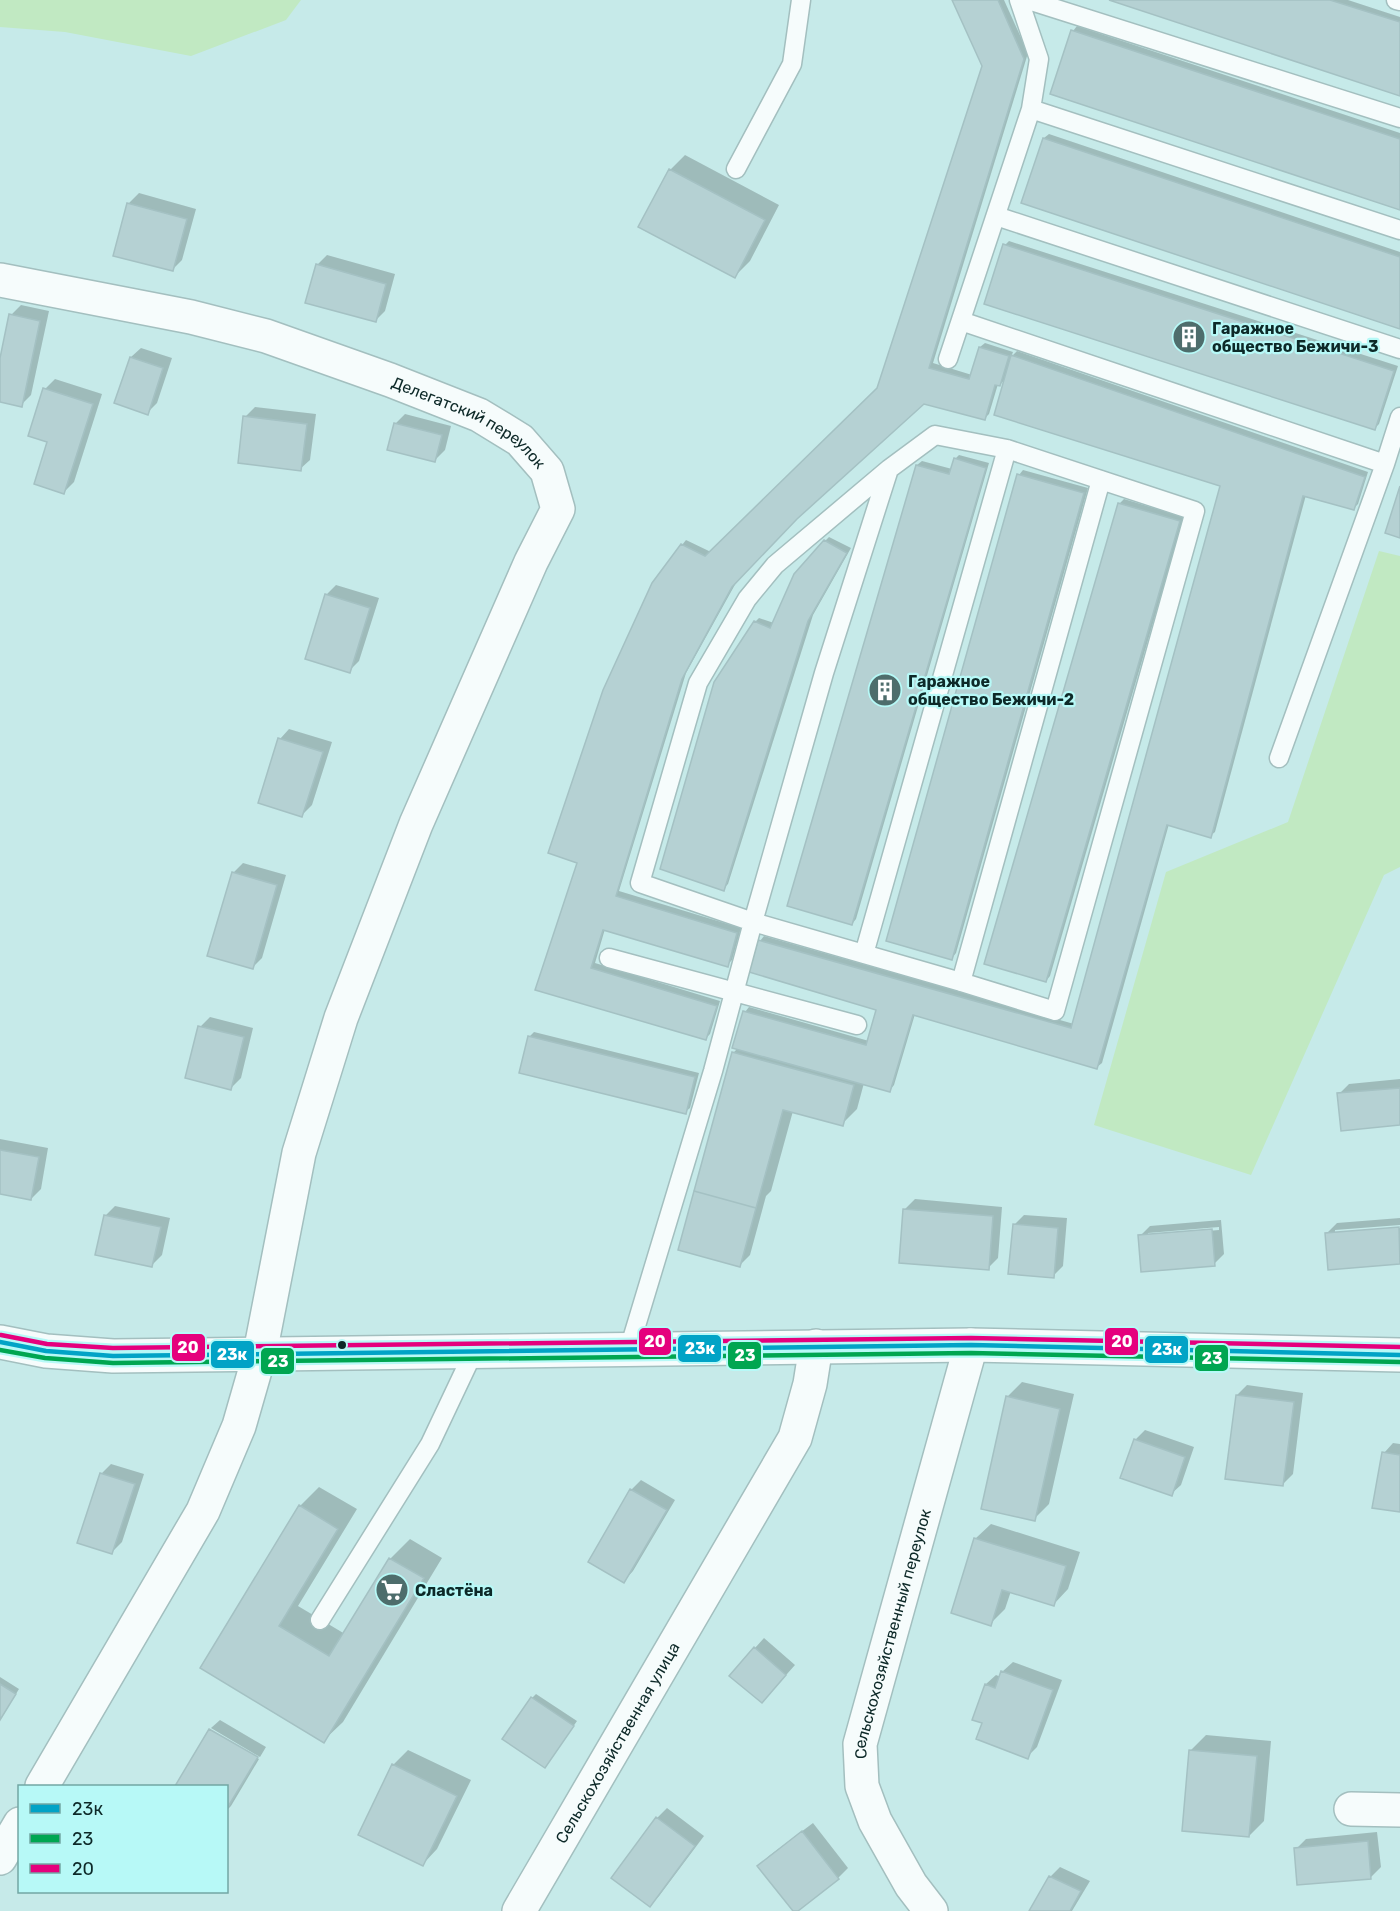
<svg xmlns="http://www.w3.org/2000/svg" width="1400" height="1911" font-family="Rubik,sans-serif">
  <style>
    .green { fill: #c1e9c2 }
    .shadow { fill: #0003; fill-rule: evenodd }
    .building { fill: #b5d1d3; stroke: #a4c1c3; stroke-width: 1.5 }
    .lines { fill: none; stroke-linecap: round; stroke-linejoin: round }
    .service-casing { stroke: #a3bfbf; stroke-width: 21 }
    .minor-casing { stroke: #a3bfbf; stroke-width: 36 }
    .tertiary-casing { stroke: #a3bfbf; stroke-width: 36 }
    .service { stroke: #f6fcfc; stroke-width: 18 }
    .minor { stroke: #f6fcfc; stroke-width: 33 }
    .tertiary { stroke: #f6fcfc; stroke-width: 33 }
    .bus-1-casing { stroke: #b7f9f7; stroke-width: 9 }
    .bus-2-casing { stroke: #b7f9f7; stroke-width: 9 }
    .bus-3-casing { stroke: #b7f9f7; stroke-width: 9 }
    .bus-1 { stroke: #01a3c6; stroke-width: 4.5 }
    .bus-2 { stroke: #00a651; stroke-width: 4.5 }
    .bus-3 { stroke: #e5007d; stroke-width: 4.5 }
    .bus-dot { fill: #0d2928; stroke: #b7f9f7; stroke-width: 2 }
    .labels { text-anchor: middle; stroke-width: 4.5; stroke-linejoin: round; paint-order: stroke }
    .poi-label { font-size: 16px; font-weight: bold; fill: #0d2928; stroke: #b7f9f7; text-anchor: start }
    .street-label { font-size: 16px; fill: #0d2928; stroke: #b7f9f7 }
    .line-badge { stroke: #b7f9f7; stroke-width: 2 }
    .badge-label { font-size: 16px; text-anchor: middle; font-weight: bold; fill: #fff }
  </style>
  <rect width="100%" height="100%" fill="#c6eae9"/>
  <!-- green -->
  <path class="green" d="M0,0H301L286,20L191,56L65,32L0,27Z
    M1379,551L1400,556V867L1384,875L1251,1175L1094,1125L1166,872L1288,822Z"/>
  <!-- shadow -->
  <path class="shadow" d="M954,0H1004L1028,53L933,363L972,375L980,347L985,343L1013,352L1011,357L1017,351L1368,472L1358,504L1354,508L1306,495L1215,832L1210,836L1169,824L1102,1063L1097,1067L915,1014L894,1085L890,1090L864,1083L857,1109L842,1124L793,1111L771,1191L766,1196L750,1255L740,1265L733,1053L738,1048L745,1012L749,1007L869,1041L877,1009L760,941L764,936L1074,1024L1221,485L1006,378L1000,385L998,384L989,414L985,418L924,402L798,517L737,581L686,673L619,891L741,928L732,960L727,965L605,929L595,963L720,1001L710,1034L705,1039L537,989L682,545L686,540L711,552L878,389L984,66Z
    M1114,0H1348L1400,17V94Z
    M1077,26L1400,133V208L1073,31Z
    M1049,134L1400,252V328L1044,138Z
    M685,155L779,205L750,261L735,276L670,170Z
    M139,193L196,209L182,260L172,270L115,255L129,203Z
    M1009,241L1398,366L1379,424L1375,428L1005,245Z
    M327,255L395,274L385,311L375,321L317,265Z
    M21,305L49,311L31,395L21,405L0,401V365L11,315Z
    M141,348L172,358L157,403L147,413L131,357Z
    M55,379L102,394L74,482L64,492L49,441L45,389Z
    M255,407L316,414L310,460L300,469L245,417Z
    M405,414L451,426L445,450L435,460L395,424Z
    M959,455L989,463L856,919L852,924L917,465L922,461L952,469L955,459Z
    M1023,470L1088,488L956,953L952,958L1019,475Z
    M1124,499L1184,517L1050,976L1046,981L1119,504Z
    M829,537L851,548L813,615L728,884L723,889L755,622L759,618L774,623L825,541Z
    M336,585L379,598L359,661L349,671L326,595Z
    M289,729L332,742L312,805L302,815L280,739Z
    M243,863L286,875L262,958L252,968L233,873Z
    M210,1017L253,1028L241,1078L231,1088L200,1027Z
    M534,1032L699,1073L690,1108L685,1112L529,1037Z
    M1400,1079V1123L1339,1094L1349,1084Z
    M0,1139L48,1148L41,1189L31,1199L0,1193Z
    M915,1199L1002,1207L998,1258L988,1268L905,1209Z
    M115,1206L170,1218L162,1255L152,1265L105,1216Z
    M1024,1215L1067,1218L1063,1266L1053,1276L1014,1225Z
    M1400,1218V1225L1335,1230V1233L1400,1228V1262L1330,1268L1327,1233L1337,1223Z
    M1221,1220L1224,1254L1214,1264L1140,1236L1150,1226ZM1219,1227V1230L1148,1236V1233Z
    M1022,1382L1074,1394L1049,1504L1034,1519L1007,1397Z
    M1247,1385L1303,1393L1293,1474L1283,1484L1237,1395Z
    M1145,1430L1194,1447L1181,1485L1171,1494L1135,1440Z
    M1393,1443L1400,1444V1511L1384,1453Z
    M111,1464L144,1474L122,1542L112,1552L101,1474Z
    M641,1480L675,1500L633,1571L624,1581L590,1562L631,1490Z
    M319,1487L357,1509L298,1606L345,1634L391,1558L410,1539L442,1558L343,1722L323,1741L202,1667L300,1506Z
    M991,1524L1080,1552L1068,1589L1054,1604L1011,1591L1005,1609L990,1624L952,1612L976,1538Z
    M764,1638L795,1665L771,1692L755,1648Z
    M1013,1662L1062,1680L1037,1747L1027,1757L984,1722L986,1684L996,1675L1001,1677L1003,1671Z
    M0,1677L19,1689L0,1720Z
    M536,1694L577,1721L545,1767L532,1698Z
    M220,1720L266,1747L260,1757L211,1728Z
    M211,1729V1731L259,1759L231,1806L226,1811V1786H176Z
    M1206,1735L1271,1741L1264,1821L1249,1836L1191,1750Z
    M408,1750L471,1780L437,1849L423,1864L393,1765Z
    M667,1808L704,1836L659,1896L650,1905L657,1818Z
    M813,1823L848,1868L838,1878L794,1911L759,1866L769,1856Z
    M1377,1832L1381,1867L1371,1877L1296,1849L1306,1839Z
    M1060,1867L1090,1881L1072,1911H1030L1050,1877Z"/>
  <!-- building -->
  <path class="building" d="M952,0H998L1024,59L929,368L969,379L979,347L1009,356L1000,386L995,385L985,420L924,404L797,519L732,587L682,679L616,896L737,933L728,967L603,930L591,968L717,1006L706,1040L535,990L577,863L548,853L603,690L652,583L681,544L705,556L877,388L982,66Z
    M1109,0H1330L1400,22V96Z
    M1071,30L1400,139V210L1050,94Z
    M1043,138L1400,257V329L1021,203Z
    M669,169L765,220L735,278L638,227Z
    M127,203L187,219L173,271L113,256Z
    M1003,244L1394,371L1375,430L984,304Z
    M316,264L386,284L376,322L305,303Z
    M9,314L40,321L22,407L0,402V358Z
    M1011,355L1365,477L1354,510L1303,496L1211,838L1167,825L1097,1069L913,1015L890,1092L732,1048L743,1011L866,1045L876,1010L749,972L758,940L1071,1028L1220,486L994,415Z
    M130,357L163,368L148,415L114,403Z
    M43,388L93,404L64,494L34,484L47,442L28,436Z
    M243,416L307,424L301,471L238,463Z
    M394,423L442,435L435,462L387,450Z
    M954,458L986,468L852,925L787,906L916,465L949,474Z
    M1017,474L1084,493L952,960L886,941Z
    M1400,486V538L1385,533Z
    M1118,503L1180,521L1046,982L984,964Z
    M824,540L847,553L808,621L724,891L660,869L714,682L754,621L770,628L794,574Z
    M325,594L370,608L350,673L305,659Z
    M278,738L323,752L302,817L258,803Z
    M232,872L277,885L253,969L207,956Z
    M198,1026L244,1037L231,1090L185,1078Z
    M528,1036L695,1077L686,1114L519,1073Z
    M732,1052L854,1085L843,1126L783,1110L756,1208L694,1191Z
    M1400,1088V1125L1341,1131L1337,1093Z
    M0,1150L39,1157L31,1200L0,1194Z
    M694,1191L756,1208L740,1267L678,1250Z
    M903,1209L993,1216L989,1270L899,1263Z
    M104,1215L161,1227L152,1267L95,1255Z
    M1013,1224L1058,1228L1054,1278L1008,1274Z
    M1399,1227L1400,1264L1328,1270L1325,1233Z
    M1212,1229L1215,1266L1141,1272L1138,1235Z
    M1236,1395L1294,1402L1283,1486L1225,1479Z
    M1006,1396L1060,1409L1035,1521L981,1509Z
    M1134,1439L1185,1457L1172,1496L1120,1478Z
    M1382,1452L1400,1455V1512L1372,1508Z
    M100,1473L135,1484L112,1554L77,1543Z
    M630,1489L667,1510L624,1583L588,1562Z
    M299,1505L338,1529L279,1626L329,1656L389,1558L424,1578L324,1743L200,1668Z
    M974,1538L1066,1566L1054,1606L1002,1590L991,1626L951,1613Z
    M754,1647L786,1675L762,1703L729,1676Z
    M1001,1671L1053,1690L1028,1759L976,1739L982,1723L972,1720L985,1684L995,1688Z
    M0,1684L16,1694L0,1720Z
    M531,1697L574,1726L545,1768L502,1739Z
    M209,1729L258,1757L226,1810V1786H175Z
    M1189,1750L1257,1756L1249,1837L1182,1831Z
    M392,1764L457,1796L423,1866L358,1835Z
    M656,1817L695,1846L650,1907L611,1878Z
    M802,1831L839,1879L798,1911H793L757,1866Z
    M1368,1841L1371,1879L1297,1885L1294,1848Z
    M1049,1876L1081,1891L1070,1911H1029Z"/>
  <g class="lines">
    <defs>
      <path id="service" d="M1028,0L1400,118
        M1396,0L1400,1
        M1031,109L1400,230
        M736,169L792,64L801,0
        M996,216L1400,349
        M961,321L1385,464
        M948,359L1031,109L1039,59L1019,0
        M1279,758L1385,464L1400,417
        M864,954L1007,449
        M609,958L857,1025
        M961,982L1101,480
        M629,1349L713,1071L753,922L824,673L889,469L935,435L1007,449L1195,511L1055,1011L961,982L753,922L640,883L698,683L747,599L775,565L889,469
        M320,1620L430,1444L474,1351"/>
      <g id="minor">
        <path id="s1" d="M0,280L191,317L266,336L390,380L479,415L520,440L547,471L558,509L531,562L416,824L341,1018L299,1153L260,1353L239,1426L203,1511L42,1786"/>
        <path d="M1351,1809L1400,1810"/>
        <path d="M0,1858L20,1824"/>
        <path id="s2" d="M519,1911L795,1438L810,1384L816,1346"/>
        <path id="s3" d="M931,1911L911,1885L875,1821L862,1786L860,1744L971,1345"/>
      </g>
      <path id="tertiary" d="M0,1342L46,1351L113,1356L971,1345L1400,1355"/>
    </defs>
    <!-- service casing -->
    <use href="#service" class="service-casing"/>
    <!-- minor casing -->
    <use href="#minor" class="minor-casing"/>
    <!-- tertiary casing -->
    <use href="#tertiary" class="tertiary-casing"/>
    <!-- service -->
    <use href="#service" class="service"/>
    <!-- minor -->
    <use href="#minor" class="minor"/>
    <!-- tertiary -->
    <use href="#tertiary" class="tertiary"/>
    <defs>
      <path id="bus-1" d="M0,1342L46,1351L113,1356L971,1345L1400,1355"/>
      <path id="bus-2" d="M0,1350L45,1358L113,1363L971,1353L1400,1362"/>
      <path id="bus-3" d="M1,1335L47,1344L113,1348L971,1338L1400,1347"/>
    </defs>
    <!-- bus-1 casing -->
    <use href="#bus-1" class="bus-1-casing"/>
    <!-- bus-2 casing -->
    <use href="#bus-2" class="bus-2-casing"/>
    <!-- bus-3 casing -->
    <use href="#bus-3" class="bus-3-casing"/>
    <!-- bus-1 -->
    <use href="#bus-1" class="bus-1"/>
    <!-- bus-2 -->
    <use href="#bus-2" class="bus-2"/>
    <!-- bus-3 -->
    <use href="#bus-3" class="bus-3"/>
  </g>
  <!-- icons -->
  <defs>
    <symbol id="building-disc" viewBox="-11 -11 22 22"><circle r="9.5" fill="#4e6d6c" stroke="#b7f9f7"/><path d="M-4-6H4V6H1V3H-1V6H-4ZM-2.5-4.3h1.7v1.8h-1.7ZM.8-4.3h1.7v1.8H.8ZM-2.5-1h1.7V.8h-1.7ZM.8-1h1.7V.8H.8Z" fill="#fff"/></symbol>
    <symbol id="supermarket-disc" viewBox="-11 -11 22 22"><circle r="9.5" fill="#4e6d6c" stroke="#b7f9f7"/><path d="M-6-5.5h2.5l.6 2H6L4.5 2H-2.5L-4.4-4H-6ZM-1.5 3.2a1.3 1.3 0 1 0 .1 0ZM3 3.2a1.3 1.3 0 1 0 .1 0Z" fill="#fff"/></symbol>
  </defs>
  <g fill-rule="evenodd">
    <use href="#building-disc" x="1170" y="318" width="38" height="38"/>
    <use href="#building-disc" x="866" y="671" width="38" height="38"/>
    <use href="#supermarket-disc" x="373" y="1571" width="38" height="38"/>
  </g>
  <!-- markers -->
  <circle class="bus-dot" cx="342" cy="1345" r="5"/>
  <g class="labels">
    <!-- poi labels -->
    <g class="poi-label">
      <text x="1212" y="334">Гаражное<tspan x="1212" dy="18">общество Бежичи-3</tspan></text>
      <text x="908" y="687">Гаражное<tspan x="908" dy="18">общество Бежичи-2</tspan></text>
      <text x="415" y="1596">Сластёна</text>
    </g>
    <!-- street labels -->
    <g class="street-label">
      <text dy="6" stroke="none"><textPath href="#s1" startOffset="494">Делегатский переулок</textPath></text>
      <text dy="6" stroke="none"><textPath href="#s3" startOffset="300">Сельскохозяйственный переулок</textPath></text>
      <text dy="6" stroke="none"><textPath href="#s2" startOffset="195">Сельскохозяйственная улица</textPath></text>
    </g>
  </g>
  <g class="line-badge">
    <rect x="1104" y="1327" width="35" height="29" rx="6" fill="#e5007d"/>
    <rect x="638" y="1327" width="34" height="29" rx="6" fill="#e5007d"/>
    <rect x="171" y="1333" width="35" height="29" rx="6" fill="#e5007d"/>
    <rect x="677" y="1334" width="45" height="29" rx="6" fill="#01a3c6"/>
    <rect x="1144" y="1335" width="45" height="29" rx="6" fill="#01a3c6"/>
    <rect x="210" y="1340" width="45" height="29" rx="6" fill="#01a3c6"/>
    <rect x="727" y="1341" width="35" height="29" rx="6" fill="#00a651"/>
    <rect x="1194" y="1344" width="35" height="28" rx="6" fill="#00a651"/>
    <rect x="260" y="1347" width="35" height="28" rx="6" fill="#00a651"/>
  </g>
  <g class="badge-label">
    <text x="1122" y="1347">20</text>
    <text x="655" y="1347">20</text>
    <text x="188" y="1353">20</text>
    <text x="700" y="1354">23к</text>
    <text x="1167" y="1355">23к</text>
    <text x="232" y="1360">23к</text>
    <text x="745" y="1361">23</text>
    <text x="1212" y="1364">23</text>
    <text x="278" y="1367">23</text>
  </g>
  <!-- legend -->
  <rect x="18" y="1785" width="210" height="108" fill="#b7f9f7" stroke="#73a6a4" stroke-width="1.5"/>
  <rect x="30" y="1804" width="30" height="9" fill="#01a3c6" stroke="#73a6a4" stroke-width="1.5"/>
  <text x="72" y="1815" font-size="18" fill="#0d2928">23к</text>
  <rect x="30" y="1834" width="30" height="9" fill="#00a651" stroke="#73a6a4" stroke-width="1.5"/>
  <text x="72" y="1845" font-size="18" fill="#0d2928">23</text>
  <rect x="30" y="1864" width="30" height="9" fill="#e5007d" stroke="#73a6a4" stroke-width="1.5"/>
  <text x="72" y="1875" font-size="18" fill="#0d2928">20</text>
</svg>
